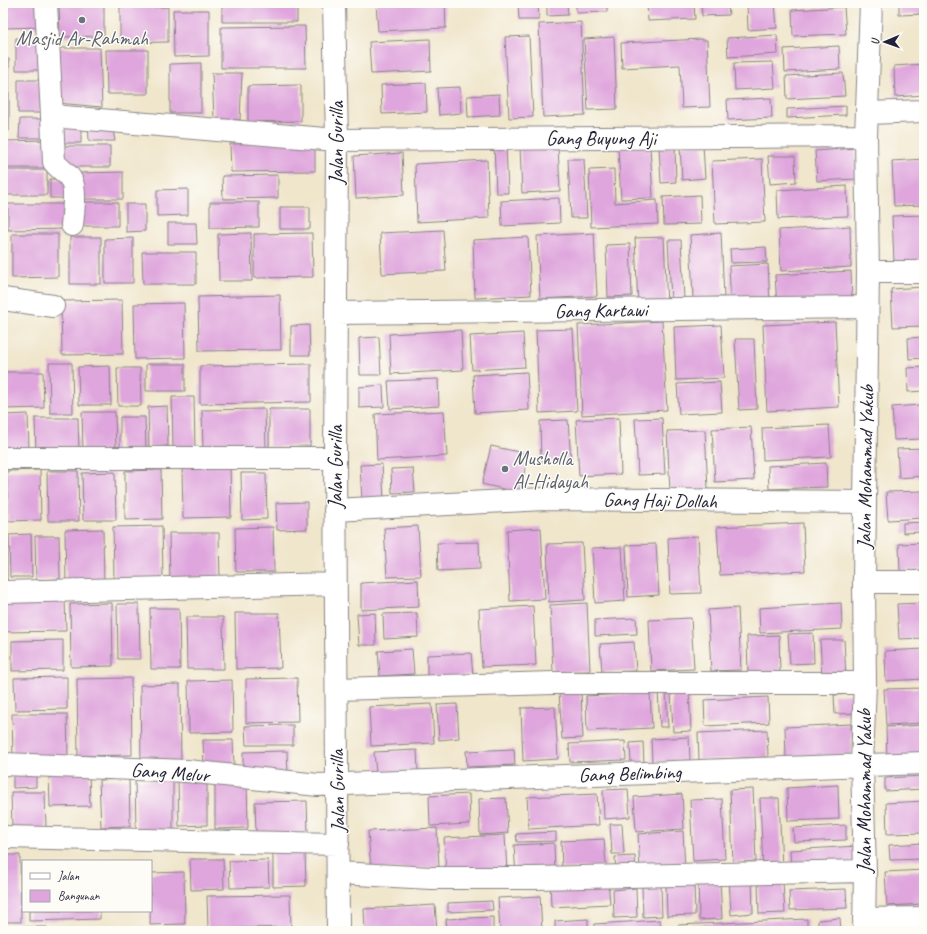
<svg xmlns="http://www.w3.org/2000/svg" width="927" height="934" font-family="Caveat,sans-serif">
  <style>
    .building { fill: #dfa6dd }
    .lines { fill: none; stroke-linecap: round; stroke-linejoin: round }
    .minor-casing { stroke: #898484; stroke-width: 24 }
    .minor { stroke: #fff; stroke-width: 22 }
    .worship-dot { fill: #6b7280; stroke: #fdfcf7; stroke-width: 1.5 }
    .labels { text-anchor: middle; stroke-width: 3; stroke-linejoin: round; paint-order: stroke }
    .worship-label { font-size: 20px; fill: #5b616d; stroke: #fdfcf7 }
    .street-label { font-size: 20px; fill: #22223b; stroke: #fdfcf7 }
  </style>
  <rect width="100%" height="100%" fill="#fdfcf7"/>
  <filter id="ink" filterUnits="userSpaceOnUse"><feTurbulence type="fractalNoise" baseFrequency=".025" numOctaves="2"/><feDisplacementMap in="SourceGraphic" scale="8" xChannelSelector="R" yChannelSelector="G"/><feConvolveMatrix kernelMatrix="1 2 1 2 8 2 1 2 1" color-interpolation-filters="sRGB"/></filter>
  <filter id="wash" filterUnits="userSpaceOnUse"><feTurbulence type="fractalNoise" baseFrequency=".012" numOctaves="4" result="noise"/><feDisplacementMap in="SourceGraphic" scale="16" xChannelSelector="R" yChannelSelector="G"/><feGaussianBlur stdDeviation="0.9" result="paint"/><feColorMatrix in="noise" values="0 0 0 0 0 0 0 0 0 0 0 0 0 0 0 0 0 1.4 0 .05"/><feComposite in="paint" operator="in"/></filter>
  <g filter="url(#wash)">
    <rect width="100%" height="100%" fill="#f0e6cc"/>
    <g id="blocks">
      <!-- building -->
      <path class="building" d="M5,3H42V27L5,28Z
        M59,3H104V36L60,37Z
        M222,3H297V22H222Z
        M376,3H445L446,28L378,31Z
        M518,3H538L539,20H519Z
        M547,3H567L568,15L547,16Z
        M576,3H607V12L576,13Z
        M647,3H694L695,19L648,21Z
        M701,3H728L729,15L702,16Z
        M747,3H775L777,28L748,30Z
        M899,3H924V14L899,15Z
        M120,7H168V42L120,43Z
        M844,7L846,34L793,36L792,10Z
        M173,10H209V56L174,57Z
        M581,22L585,115L543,117L539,24Z
        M305,26L306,68H221V27Z
        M777,35L778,54L728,57L727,38Z
        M529,36L533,117L509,118L505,37Z
        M614,37L617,109L588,110L584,39Z
        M16,38H42V70H16Z
        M430,39L431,71L371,74L369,42Z
        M702,39V40H707L710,107L682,108L680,65L622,68L621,43Z
        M839,46L840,69L785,72L784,49Z
        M55,48H100L102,107L58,103Z
        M106,50H148V94H107Z
        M3,59H9V131H3Z
        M773,62L775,88L735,90L734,63Z
        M201,63V113H170V64Z
        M924,64V95L895,97L894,66Z
        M212,73H242L240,120L214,119Z
        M843,73L845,96L787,99L786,76Z
        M18,80H49V113H18Z
        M426,83L427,112L382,114L381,85Z
        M301,85V121L248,122V86Z
        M460,87L461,113L439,115L437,88Z
        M499,94L500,115L468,117L467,96Z
        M771,98L772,118L728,120L727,100Z
        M846,106V115L787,118V109Z
        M20,119H51V138H19Z
        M57,119H81V143H57Z
        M88,122L112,124L115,141H89Z
        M50,140V168H3V141Z
        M315,142V171L231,172L230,144Z
        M494,145H506L508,193H496Z
        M558,145L560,191L522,193L520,147Z
        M703,145L705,178L682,180L680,146Z
        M59,146H110V167H59Z
        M650,146L653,198L621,199L618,148Z
        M659,147H675L676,182L661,183Z
        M856,148L857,179L817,181L815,151Z
        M402,153L404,195L356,198L354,156Z
        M768,156H795L796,182L770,184Z
        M568,159H584L587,218H571Z
        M762,159L765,222L715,224L712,161Z
        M924,159V205L894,206L892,161Z
        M487,160L489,218L417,222L415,164Z
        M614,169L615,203L657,200L658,224L591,227L589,170Z
        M3,170H47V195H3Z
        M123,172V199H79V173Z
        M278,175V198L223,199L222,176Z
        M50,179H70V198H50Z
        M847,186L848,216L778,219L777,190Z
        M188,189V215L157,216V190Z
        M700,195L701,224L664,225L663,197Z
        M559,198L560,223L502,226L501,201Z
        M81,202H118V226H81Z
        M210,202H259V227L210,228Z
        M8,204H67L68,229L8,230Z
        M126,204H145V231L126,232Z
        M280,207H310V229H280Z
        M924,215V261L894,262L892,216Z
        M168,223H196L197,244H168Z
        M850,226L851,267L781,271L779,230Z
        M443,230L446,271L382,274L380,233Z
        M251,233L252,281H219L218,234Z
        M312,233L313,277L254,278V234Z
        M594,233L597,296L540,299L537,236Z
        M721,233L724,297L693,298L690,235Z
        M12,234H58V277L12,278Z
        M70,237H101V284H70Z
        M528,237L531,295L475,298L473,240Z
        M664,237L667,306L638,307L635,238Z
        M133,238V283H105V239Z
        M668,240H681L684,299L671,300Z
        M630,244L632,296L608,297L606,245Z
        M766,247L767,262L731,263L730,249Z
        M142,252H196V284H143Z
        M768,264L770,303L731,305L729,266Z
        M851,271L852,303L777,307L775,275Z
        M924,287V326L893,327L891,289Z
        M280,295L281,350L199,351L198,297Z
        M122,300L123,354L62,355L61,301Z
        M184,303L185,358L135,359L134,304Z
        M662,321L667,410L582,415L578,325Z
        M835,322L839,407L767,411L763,325Z
        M309,325L310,355H291V326Z
        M721,325L724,378L676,380L674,327Z
        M573,329L577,411L539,413L536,330Z
        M461,330L463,370L391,374L389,334Z
        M523,333L525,367L472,370L470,336Z
        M379,337L381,375H360L359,338Z
        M924,337V358L909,359L908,338Z
        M735,339H754L757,409L739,410Z
        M49,363H72L73,413H50Z
        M146,364H185V391H146Z
        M311,364V402L200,404V366Z
        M110,366L111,405H79L78,367Z
        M924,367V391L908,392L907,368Z
        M117,368H140L141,406H118Z
        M3,372H43L44,408L4,409Z
        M527,372L529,410L475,413L473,375Z
        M438,379L439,406L390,409L388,381Z
        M720,382L722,412L679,414L677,384Z
        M383,385L384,407L359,408V387Z
        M172,397H194L195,450H173Z
        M920,405L922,439L894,440L892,407Z
        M167,406L168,446L149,447L148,407Z
        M265,409L266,449L203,450L202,410Z
        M269,409H310V446L269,447Z
        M444,411L447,456L377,460L375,414Z
        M82,412H115L116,452H83Z
        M28,414L29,450L3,451V415Z
        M120,417H145L146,450L120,451Z
        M35,418H78L79,452L36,453Z
        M619,418L621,474L579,476L576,420Z
        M662,418L665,474L638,475L635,419Z
        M568,420L571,461L541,462L540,421Z
        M829,425L831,457L763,460L762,428Z
        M751,427L754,480L715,482L712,429Z
        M705,430L708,489L670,491L667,431Z
        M491,446L528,454L520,493L482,484Z
        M924,448V476L899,478L897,449Z
        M826,463L827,487L769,489L768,466Z
        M382,464L384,499L362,501L360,465Z
        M230,465L231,517L183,518L182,466Z
        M413,468L415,492L392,493L391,469Z
        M40,470L41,520L8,521L7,471Z
        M161,470L162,519L125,520V471Z
        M47,471H78L79,521H48Z
        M115,472L116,520H83L82,473Z
        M241,473H266L267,519L242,520Z
        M924,491V518L888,520L886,492Z
        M307,502V529L277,530L276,503Z
        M924,522V532L903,533V523Z
        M803,523L805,571L720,575L717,527Z
        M162,526L163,579L114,580L113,527Z
        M418,526L421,576L387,577L384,528Z
        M273,527L274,572H236L235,528Z
        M541,528L545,599L510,601L507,530Z
        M103,529L104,584H66L65,530Z
        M169,533H219L220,583H170Z
        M31,534L32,577H10L9,535Z
        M3,535H7V584H3Z
        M35,536H59L60,579L36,580Z
        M698,536L701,593L670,594L668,538Z
        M479,542L480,569L438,571L437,543Z
        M582,543L585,600L549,602L547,544Z
        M924,543V570L900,571L899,544Z
        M656,544L659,595L628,597L626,545Z
        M622,547L625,601L595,603L592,548Z
        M418,580L419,607L361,610V583Z
        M65,599L66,631L3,632V600Z
        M112,603L113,666L71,667L70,604Z
        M587,603L590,671L553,672L550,605Z
        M841,603L842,629L760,633L759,608Z
        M924,603V638L899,639L897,604Z
        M117,604H139L140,659H118Z
        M533,606L536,665L482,667L479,609Z
        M150,608H179L180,669H151Z
        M738,608L741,670L711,671L708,610Z
        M235,613H279L281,668L236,669Z
        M375,613L376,645H359L357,614Z
        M417,613L418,637L384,639L383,614Z
        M186,617H223L224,669H187Z
        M636,618L637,634L595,636V620Z
        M691,618L694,669L651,671L649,620Z
        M813,633L814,663L790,664L788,634Z
        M779,635L780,673L748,675L747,636Z
        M63,640V670L12,671V641Z
        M820,640H844L846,677L822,679Z
        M634,642L636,671L602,672L600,644Z
        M412,649L414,674L380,676L378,651Z
        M924,649V679L886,681L885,651Z
        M471,653L473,675L427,677V655Z
        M67,677V709L15,710L14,678Z
        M131,678L132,755L78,756L77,679Z
        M297,678L298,722L246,723V679Z
        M232,680L233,732L189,733L188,681Z
        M180,684L181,764L141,765L140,685Z
        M924,688V723L886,725L884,689Z
        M658,691H666L668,727H660Z
        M689,691L691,731L673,732L671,692Z
        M559,692H581L583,738L562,739Z
        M650,693L652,728L587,731L586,696Z
        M859,694V713L835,714L834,695Z
        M768,697L769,723L705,726L704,700Z
        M432,704L434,743L371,746L369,707Z
        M457,704L459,738L439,740L437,705Z
        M555,707L558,759L523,761L521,708Z
        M12,714H67L68,758L13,759Z
        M851,724L852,755L786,758L785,727Z
        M293,725V745H246L245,726Z
        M924,725V760L887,761L886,727Z
        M767,730L768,757L699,760L698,733Z
        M689,737L690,760L652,762L651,739Z
        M203,740H233L234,767L204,768Z
        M625,741L626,760L570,762L569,744Z
        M643,742L644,764H631L630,743Z
        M514,749L515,765L467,767L466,751Z
        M417,750L418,771L376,773L374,752Z
        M287,751L288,775H243V752Z
        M13,769H36V787L13,788Z
        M89,771L90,806L50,807L49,772Z
        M924,776V789L885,791V778Z
        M129,779L130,826L101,827L99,780Z
        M135,780H173V831H136Z
        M178,780H207V825L179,826Z
        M247,780L248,828L215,829V781Z
        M838,785L839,819L788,821L787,788Z
        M628,789L630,817L604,819L603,790Z
        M753,789L756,861L733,863L730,790Z
        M11,792H45L46,829H12Z
        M469,794L470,824L430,826L429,796Z
        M597,794L599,825L529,829L527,797Z
        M682,794L684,829L636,832L634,797Z
        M506,798L508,833L480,835L479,799Z
        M760,798H779L782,869L763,870Z
        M722,799L725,859L693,861L690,800Z
        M307,801L308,833L256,834L255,802Z
        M924,801V833L887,834L886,803Z
        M610,824H622L624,854H612Z
        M846,825V840L794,842L793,828Z
        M437,828L439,867L371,870L368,831Z
        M683,831L685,869L640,872L638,834Z
        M556,832V841L517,842L516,834Z
        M505,835L507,872L446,875L444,838Z
        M604,839L606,866L562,869L561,841Z
        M554,843L555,874L516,876L514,845Z
        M924,843V859L890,860L889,845Z
        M857,846L858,867L791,871L790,850Z
        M273,852H305L306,886L273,887Z
        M3,855H20L21,922H3Z
        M635,856L636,873L616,874L615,857Z
        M190,859H223L224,889L191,890Z
        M268,860L269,887L230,888L229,861Z
        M924,870V904L887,906L885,872Z
        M184,872L185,924L150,925L151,873Z
        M752,877L753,913L731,915L729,878Z
        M608,878L610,904L551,907L550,881Z
        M698,879H720L722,919L699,920Z
        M783,882L785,913L759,914L758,884Z
        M694,883L695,915L667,916L666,884Z
        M661,886L662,916L643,917L642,887Z
        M636,888L637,917L614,918L613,890Z
        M846,889L847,908L790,910L789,891Z
        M290,895L291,927L208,929L207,896Z
        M540,896L542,931H500L498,898Z
        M492,901L493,910L448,912V903Z
        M435,905L437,931H365L364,909Z
        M29,911H100V919L29,921Z
        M493,917V931H447L446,919Z
        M840,918L841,931H818V920Z
        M588,919V931H555V921Z
        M807,919V931H679L678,925Z
        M660,920L661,931H595L594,924Z
        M3,927H47V931H3Z"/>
    </g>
  </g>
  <g filter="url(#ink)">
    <use href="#blocks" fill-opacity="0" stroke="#898484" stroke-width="1"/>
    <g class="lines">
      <defs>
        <path id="minor" d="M46,3L52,116L337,140L866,136
          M334,3L337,140L335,458L338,931
          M867,113L924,111
          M52,116L54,162C59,169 65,171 70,178C77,187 73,214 72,225
          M868,272H924
          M3,299L53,306
          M336,313L867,307
          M3,458H335
          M335,510L544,499L865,502
          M864,582H924
          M3,592L336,584
          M337,689L553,683H865
          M3,764L187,771L318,785L924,763
          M3,837L338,844
          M338,873L431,878H535L865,871
          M864,919L924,918
          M864,931L865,871L862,764L865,683L864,582L868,272L866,136L871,3"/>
      </defs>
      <!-- minor casing -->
      <use href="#minor" class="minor-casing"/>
      <!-- minor -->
      <use href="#minor" class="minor"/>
    </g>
  </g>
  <!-- markers -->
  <g class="worship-dot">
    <circle cx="82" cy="20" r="4"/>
    <circle cx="505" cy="469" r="4"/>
  </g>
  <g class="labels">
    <!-- worship labels -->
    <g class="worship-label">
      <text x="82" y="45">Masjid Ar-Rahmah</text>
      <text x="513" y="465" text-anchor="start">Musholla<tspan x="513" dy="23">Al-Hidayah</tspan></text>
    </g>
    <!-- street labels -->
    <g class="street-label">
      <text x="601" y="145">Gang Buyung Aji</text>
      <text transform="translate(336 143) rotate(-90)" y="7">Jalan Gurilla</text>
      <text transform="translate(601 310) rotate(-1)" y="7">Gang Kartawi</text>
      <text transform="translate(335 467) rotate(-90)" y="7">Jalan Gurilla</text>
      <text transform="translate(865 467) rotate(-89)" y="7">Jalan Mohammad Yakub</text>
      <text transform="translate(660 500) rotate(1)" y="7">Gang Haji Dollah</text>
      <text transform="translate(170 772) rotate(4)" y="7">Gang Melur</text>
      <text transform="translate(630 773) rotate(-2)" y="7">Gang Belimbing</text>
      <text transform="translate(337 791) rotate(-91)" y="7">Jalan Gurilla</text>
      <text transform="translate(864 791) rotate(-90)" y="7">Jalan Mohammad Yakub</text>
    </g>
  </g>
  <!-- margin -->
  <rect width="927" height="934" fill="none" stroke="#fdfcf7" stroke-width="16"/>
  <!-- legend -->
  <rect x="22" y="860" width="130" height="52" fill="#fdfcf7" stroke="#a5a5ac"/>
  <rect x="30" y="873" width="20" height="6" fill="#ffffff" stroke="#a5a5ac"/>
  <text x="58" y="880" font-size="12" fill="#22223b">Jalan</text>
  <rect x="30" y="890" width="20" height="12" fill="#dfa6dd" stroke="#a5a5ac"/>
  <text x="58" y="900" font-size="12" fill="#22223b">Bangunan</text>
  <!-- north arrow -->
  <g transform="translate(885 42) rotate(268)" stroke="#fdfcf7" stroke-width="3" paint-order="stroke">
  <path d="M0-3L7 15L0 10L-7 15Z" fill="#22223b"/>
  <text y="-6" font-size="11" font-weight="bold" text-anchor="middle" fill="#22223b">U</text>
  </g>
</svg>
